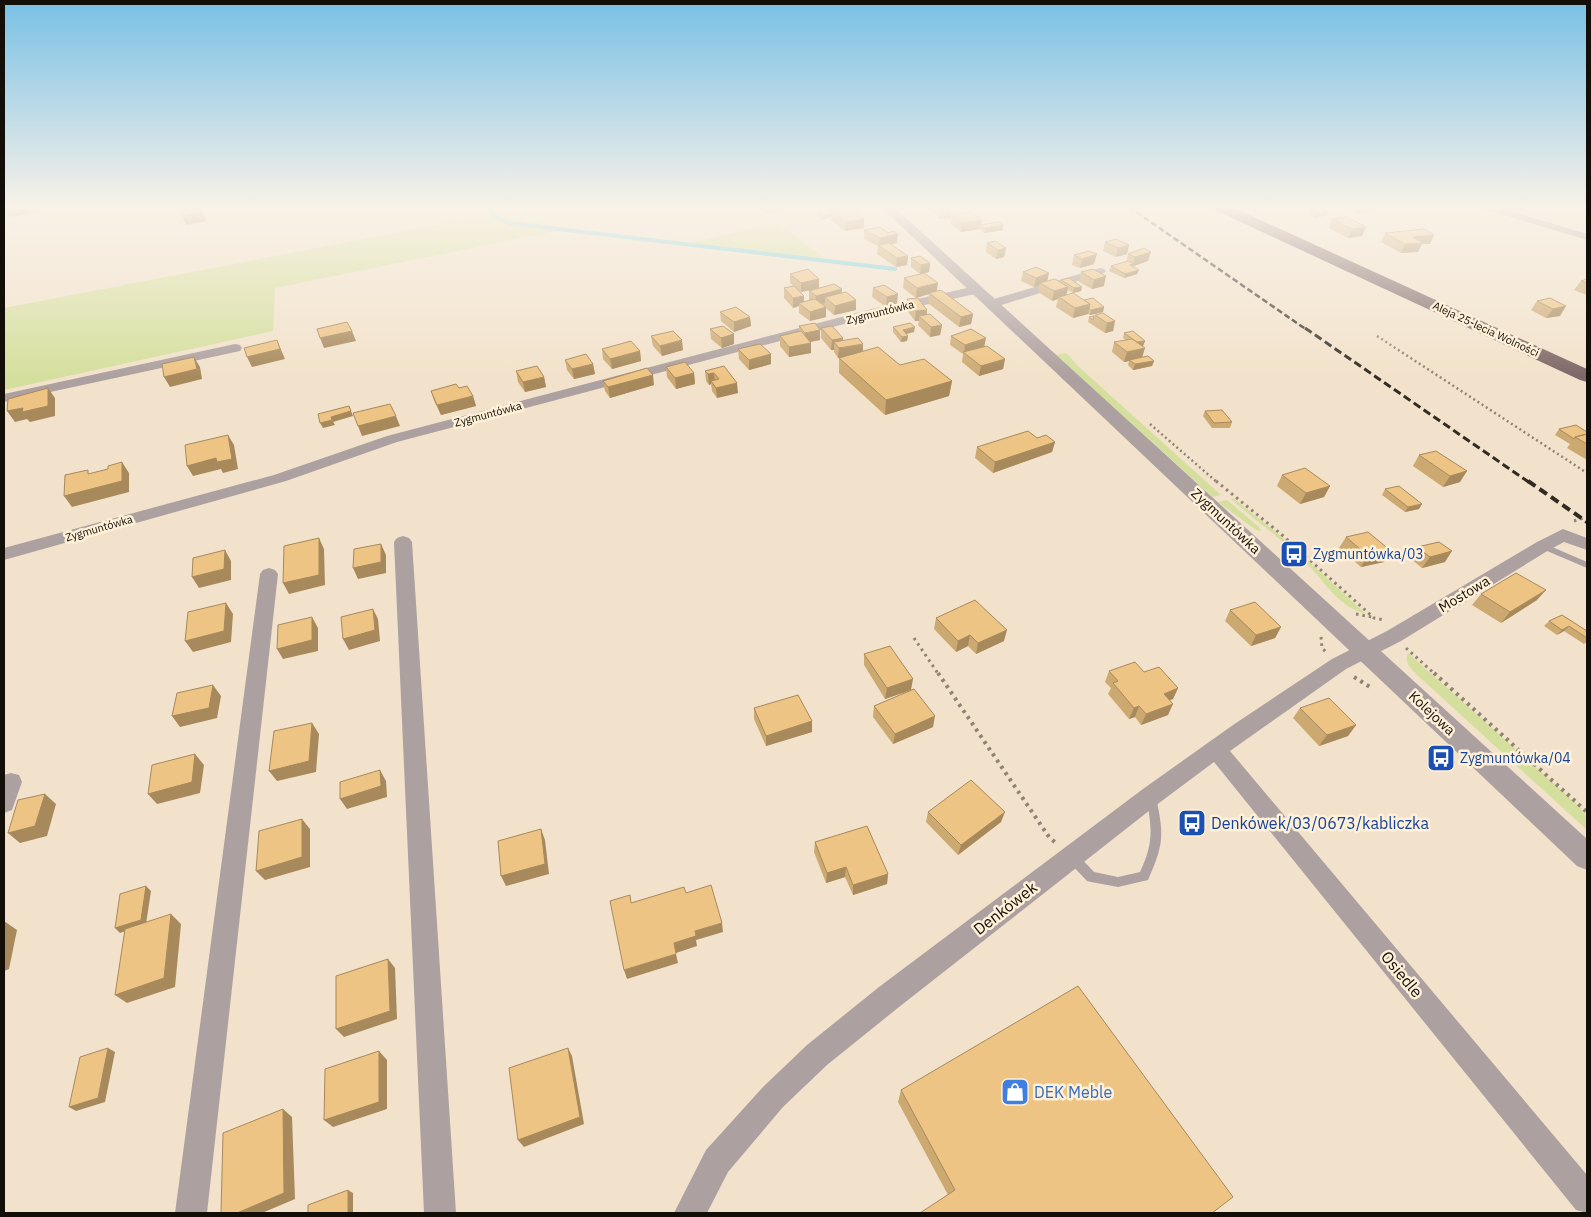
<svg xmlns="http://www.w3.org/2000/svg" width="1591" height="1217" font-family="'IBM Plex Sans',sans-serif">
  <style>
    .green { fill: #d5df9d }
    .lines { fill: none; stroke-linecap: round; stroke-linejoin: round }
    .stream { stroke: #70d2e1; stroke-width: 4 }
    .path-far2 { stroke: #8f8474; stroke-width: 2.5; stroke-dasharray: 2 3; stroke-linecap: butt }
    .path-far1 { stroke: #8f8474; stroke-width: 3; stroke-dasharray: 2.5 4; stroke-linecap: butt }
    .path { stroke: #8f8474; stroke-width: 4; stroke-dasharray: 3 4.5; stroke-linecap: butt }
    .service { fill: #ada0a0; fill-rule: evenodd }
    .minor { fill: #ada0a0; fill-rule: evenodd }
    .tertiary { fill: #ada0a0; fill-rule: evenodd }
    .primary { fill: #7e6768; fill-rule: evenodd }
    .rail-far2 { stroke: #322b22; stroke-width: 2.5; stroke-dasharray: 6 3; stroke-linecap: butt }
    .rail-far1 { stroke: #322b22; stroke-width: 3; stroke-dasharray: 8 4; stroke-linecap: butt }
    .rail { stroke: #322b22; stroke-width: 4; stroke-dasharray: 9 5; stroke-linecap: butt }
    .wall { fill: #cda972; fill-rule: evenodd }
    .shaded-wall { fill: #a7895c }
    .building { fill: #eec484; stroke: #a7895c }
    .labels { text-anchor: middle; stroke-width: 5; stroke-linejoin: round; paint-order: stroke }
    .far-street-label { font-size: 11px; fill: #130e07; stroke: #fff0d8 }
    .street-label { font-size: 14px; fill: #130e07; stroke: #fff0d8 }
    .transit-label { font-size: 14px; fill: #164399; stroke: #fff0d8; text-anchor: start }
    .near-transit-label { font-size: 16px; fill: #164399; stroke: #fff0d8; text-anchor: start }
    .near-street-label { font-size: 16px; fill: #130e07; stroke: #fff0d8 }
    .near-shop-label { font-size: 16px; fill: #366cbe; stroke: #fff0d8; text-anchor: start }
  </style>
  <rect width="100%" height="100%" fill="#f2e2cb"/>
  <!-- green -->
  <path class="green" d="M494,214L566,229L275,288L273,331L4,390V308Z
    M777,223L831,263L681,245Z
    M1066,353L1079,367L1221,495L1213,497L1056,355Z
    M1233,498L1281,536L1366,614C1339,607 1328,586 1311,568C1286,542 1257,522 1231,499Z
    M1227,500L1259,527L1261,531L1256,530L1218,502Z
    M1408,653L1579,806L1587,817V830L1416,674C1410,667 1404,663 1408,653Z"/>
  <g class="lines">
    <!-- stream -->
    <path class="stream" d="M489,207L496,217L508,223L895,269"/>
    <!-- path-far2 -->
    <path class="path-far2" d="M1377,336L1587,473
      M1150,424L1218,483"/>
    <!-- path-far1 -->
    <path class="path-far1" d="M1216,481L1281,534L1374,618L1384,620
      M1574,521L1587,517
      M1356,614L1372,617
      M1321,637L1322,648L1326,652
      M914,638L939,675
      M1406,648L1436,675"/>
    <!-- path -->
    <path class="path" d="M938,673L1049,837L1056,843
      M1434,673L1587,812
      M1354,677L1370,687"/>
    <!-- service -->
    <path class="service" d="M1543,543L1587,562V568L1540,548L1539,546L1540,544Z
      M1151,792L1155,794L1156,797C1164,835 1164,844 1148,880L1118,887L1091,882L1087,881L1068,861L1066,857L1068,853L1072,852L1076,853L1094,872L1118,877L1140,872C1154,842 1152,828 1146,797L1147,794Z"/>
    <!-- minor -->
    <path class="minor" d="M1483,207H1498L1587,234V240L1484,209Z
      M1100,268L1104,269L1106,271L1104,273L995,307L991,308L985,304L987,301Z
      M976,286L982,290L980,293L878,315L397,442L286,481L4,560V548L274,475L387,436L872,309Z
      M235,344L240,345L242,348L240,351L4,402V394Z
      M1563,529L1587,538V550L1564,542L1549,550L1401,641L1346,669L1230,751L1587,1175V1213L1576,1210L1214,762L1159,803L899,1007L827,1065L783,1107L728,1172L707,1213H674L706,1150L763,1087L807,1045L879,987L1143,789L1233,725L1332,659L1387,631L1537,542Z
      M403,536L409,538L412,542L456,1213H424L394,542L397,538Z
      M269,568L275,570L278,574L207,1213H175L260,574L263,570Z
      M11,773L19,775L22,782L12,810L4,813V775Z"/>
    <!-- tertiary -->
    <path class="tertiary" d="M881,207H894L1587,839V870L1577,866Z"/>
    <!-- primary -->
    <path class="primary" d="M1213,207H1232L1587,369V382L1580,380L1215,210Z"/>
    <!-- rail-far2 -->
    <path class="rail-far2" d="M1129,207L1307,330"/>
    <!-- rail-far1 -->
    <path class="rail-far1" d="M1305,328L1530,483"/>
    <!-- rail -->
    <path class="rail" d="M1528,481L1587,522"/>
  </g>
  <!-- wall -->
  <path class="wall" d="M757,207H786V209L766,214Z
    M932,207H950L951,218L940,219L931,211Z
    M1342,207H1373L1371,212L1358,214Z
    M838,210L864,219V228L845,231L831,220V217L822,220L817,216V212Z
    M1310,210L1328,211L1327,215L1315,218L1308,215Z
    M952,215L982,224L1003,230L984,233L980,229L961,232L951,224Z
    M1332,219L1366,227L1362,236L1348,238L1329,228Z
    M864,230L897,243L891,245L908,256L907,265L896,267L877,254L878,246L864,239Z
    M1385,233L1434,235L1430,244H1422L1418,252L1401,253L1381,242Z
    M1105,242L1129,245L1127,254L1116,257L1103,251Z
    M987,243L1006,248L1004,257L996,259L986,252Z
    M1128,254L1148,261L1134,266L1133,267L1139,270L1137,274L1124,278L1109,271L1111,266L1126,262Z
    M1074,255L1094,264L1080,268L1072,265Z
    M911,258L930,263L929,272L920,274L911,267Z
    M1023,272L1048,281L1061,283V280L1081,291L1073,293L1068,290L1066,295L1104,307L1103,312L1090,315L1088,314L1073,318L1056,307L1058,299L1052,301L1038,292L1039,286L1034,287L1021,281Z
    M1081,272L1104,286L1092,289L1079,282Z
    M790,274L819,288L841,293L856,310L834,315L826,308V317L810,321L799,313V306L793,308L784,298V288L794,286L790,283ZM816,289L809,291V300L804,302V296L801,292Z
    M904,278L938,283L937,291L973,314L971,324L959,327L928,303L929,294L916,298L903,288Z
    M1587,279V295L1574,290L1581,281Z
    M873,288L897,304L886,307L872,297Z
    M1550,298L1560,316L1546,318L1531,310L1537,301Z
    M907,299L927,310V314L942,325L940,335L930,337L918,325L919,321H915L906,309Z
    M720,312L750,317L751,326L734,332L721,321Z
    M1095,315L1115,321L1113,331L1105,333L1088,322L1089,317L1094,316Z
    M799,326L820,340L810,342L811,343V353L789,357L780,346V336L799,332Z
    M893,327L914,332L906,334L908,336L907,341L901,342L893,332Z
    M821,328L843,338V341L863,352L900,365L952,381L949,396L885,415L839,373V358H838L834,352V350H831L821,338Z
    M710,329L734,334V344L722,348L711,339Z
    M1124,333L1145,341L1143,346H1142V358L1154,361L1152,366L1133,370L1128,365L1129,361L1124,362L1112,352L1114,342L1126,340L1123,338Z
    M651,336L683,350L662,356L653,346Z
    M951,336L984,346L1005,359L1003,369L979,376L962,362L963,354L950,345Z
    M602,349L640,351L641,361L612,369L603,359Z
    M738,349L771,354V364L749,370L739,359Z
    M565,360L593,364L595,374L574,379L567,370Z
    M724,366L738,393L717,398L712,391L711,384L709,385L706,381L705,371Z
    M666,367L694,373L695,384L676,389L667,377Z
    M516,371L544,377L546,387L525,392L518,382Z
    M603,381L654,385L610,398L605,391Z
    M431,391L473,396L476,406L441,415L434,401Z
    M1205,411L1232,422L1230,428H1212L1203,416Z
    M1559,429L1587,432V460L1567,448L1570,444L1555,435Z
    M1037,438L1055,442L1052,452L993,473L975,458L977,447Z
    M1419,455L1460,482L1443,487L1413,466Z
    M1282,475L1330,486L1324,497L1300,504L1277,486Z
    M1385,489L1419,509L1405,512L1382,495Z
    M1346,537L1384,562L1361,567L1339,548Z
    M1417,547L1445,562L1422,568L1410,558Z
    M1481,594L1537,600L1501,623L1472,605Z
    M1230,610L1281,627L1275,638L1251,646L1225,621Z
    M1562,615L1587,631V642L1584,644L1564,631L1557,635L1544,626L1549,621Z
    M936,618L1004,641L976,654L968,646L956,652L934,629Z
    M864,654L911,690L885,699L864,665Z
    M1109,671L1144,672L1178,688L1173,699L1170,700L1168,715L1141,725L1135,717L1129,719L1108,694L1111,688L1105,682Z
    M874,706L933,727L893,744L873,717Z
    M754,708L812,721V732L766,746L754,719Z
    M1300,708L1356,725L1348,736L1319,746L1293,718Z
    M1438,752L1455,762L1450,767L1446,769L1433,757Z
    M928,812L1001,822L958,855L926,822Z
    M815,842L888,874L887,884L853,895L845,877L826,883L814,852Z
    M901,1090L1212,1213L948,1195L898,1102Z"/>
  <!-- shaded-wall -->
  <path class="shaded-wall" d="M13,207H40V212L10,217L4,208Z
    M183,207H204H201L206,221L186,225L182,216Z
    M766,207H786V209L766,214Z
    M1361,207H1373L1371,212L1358,214Z
    M952,209L951,218L940,219L941,210Z
    M1328,211L1327,215L1315,218L1317,213Z
    M831,213V217L822,220V216Z
    M864,219V228L845,231L846,222Z
    M982,220L980,229L961,232L962,223Z
    M1003,225V230L984,233L985,228Z
    M1366,227L1362,236L1348,238L1352,229Z
    M898,234L897,243L879,247L880,238Z
    M1434,235L1430,244H1422L1418,252L1401,253L1405,244L1413,237Z
    M1129,245L1127,254L1116,257L1118,248Z
    M1006,248L1004,257L996,259L998,250Z
    M1151,252L1148,261L1134,266L1133,269L1130,265H1133L1135,257Z
    M1097,254L1094,264L1080,268L1082,259Z
    M908,256L907,265L896,267L897,258Z
    M930,263L929,272L920,274L921,265Z
    M1139,270L1137,274L1124,278L1125,274Z
    M1049,273L1047,283H1040L1039,286L1034,287L1036,278Z
    M1106,276L1104,286L1092,289L1094,280Z
    M819,279V288L801,292V283Z
    M938,283L936,293H929V294L916,298L917,288Z
    M1068,287L1066,297H1059L1058,299L1052,301L1054,291Z
    M1082,287L1081,291L1073,293L1074,288Z
    M842,289L841,299L825,297V303L816,306V296Z
    M898,294L897,304L886,307L887,297Z
    M804,296V305L799,303V306L793,308V298Z
    M856,300V310L834,315L835,306Z
    M1090,304L1088,314L1073,318L1075,308Z
    M1566,306L1560,316L1546,318L1553,309Z
    M826,307V317L810,321V312Z
    M1104,307L1103,312L1090,315L1091,310Z
    M927,310L926,320L919,316V321H915L916,311Z
    M973,314L971,324L959,327L961,317Z
    M750,317L751,326L734,332V322Z
    M1115,321L1113,331L1105,333L1107,323Z
    M942,325L940,335L930,337L931,327Z
    M915,327L914,332L902,335L903,330Z
    M820,330V340L805,343V333Z
    M352,331L356,341L324,348L320,338Z
    M734,334V344L722,348L721,338Z
    M908,336L907,341L901,342L902,337Z
    M843,338V348L863,344V354L838,358L839,348L834,342V350H831L832,340Z
    M986,338L984,348L964,353L965,345Z
    M277,340L285,359L252,367L247,357Z
    M682,340L683,350L662,356L660,346Z
    M1145,341L1143,346L1134,347L1136,342Z
    M811,343V353L789,357V347Z
    M1145,348L1142,358L1129,360V361L1124,362L1127,352Z
    M640,351L641,361L612,369L610,359Z
    M771,354V364L749,370V360Z
    M194,357L200,367L202,379L170,387L164,377Z
    M1005,359L1003,369L979,376L981,366Z
    M1154,361L1152,366L1133,370L1135,364Z
    M593,364L595,374L574,379L572,369Z
    M694,373L695,384L676,389L675,378Z
    M714,373L715,383L711,381V384L709,385L708,374Z
    M653,375L654,385L610,398L608,387Z
    M544,377L546,387L525,392L523,382Z
    M952,381L949,396L885,415L886,400Z
    M737,383L738,393L717,398L716,388Z
    M48,388L55,398V416L30,422L27,419L15,422L7,411Z
    M473,396L476,406L441,415L437,405Z
    M349,406L353,416L333,422L331,417Z
    M396,416L400,426L362,436L358,426Z
    M332,420L335,425L323,428L320,423Z
    M228,435L234,445L238,469L223,473L221,469L193,476L187,466Z
    M1055,442L1052,452L993,473L995,462Z
    M122,462L129,473V492L72,507L64,496Z
    M1467,471L1460,482L1443,487L1450,476Z
    M1330,486L1324,497L1300,504L1306,493Z
    M1422,504L1419,509L1405,512L1408,507Z
    M319,538L324,549L325,585L289,594L283,583Z
    M381,544L386,555V573L358,579L353,568Z
    M225,550L231,561V580L199,588L192,577Z
    M1391,551L1384,562L1361,567L1368,556Z
    M1452,551L1445,562L1422,568L1430,557Z
    M1546,590L1537,600L1501,623L1510,612Z
    M226,603L233,614L231,642L193,652L185,641Z
    M373,609L378,619L380,641L349,650L343,639Z
    M312,617L318,628V651L283,659L277,649Z
    M1569,626L1564,631L1557,635L1562,630Z
    M1281,627L1275,638L1251,646L1256,635Z
    M1007,630L1004,641L976,654L978,643Z
    M970,635L968,646L956,652L958,641Z
    M913,679L911,690L885,699L887,688Z
    M213,685L221,696L217,718L180,727L172,716Z
    M1178,688L1173,699L1159,704L1164,694Z
    M1173,704L1168,715L1141,725L1146,714Z
    M1139,706L1135,717L1129,719L1134,708Z
    M935,716L933,727L893,744L895,734Z
    M812,721V732L766,746V736Z
    M312,723L319,734L316,772L277,781L269,771Z
    M1356,725L1348,736L1319,746L1327,735Z
    M195,754L204,765L200,793L157,804L148,794Z
    M1455,762L1450,767L1446,769L1450,763Z
    M380,770L386,781L387,797L347,809L340,799Z
    M45,794L56,804L47,836L20,843L8,833Z
    M1005,812L1001,822L958,855L961,845Z
    M302,819L310,829V867L265,880L256,871Z
    M541,829L545,840L549,874L506,886L501,876Z
    M846,867L845,877L826,883L827,873Z
    M888,874L887,884L853,895V885Z
    M146,886L151,891L146,924L120,933L115,928Z
    M171,914L181,924L175,987L127,1003L115,995Z
    M4,921L17,930L9,969L4,971Z
    M722,923L723,932L696,940L697,946L676,953L674,943L695,931Z
    M676,954L678,963L627,979L624,970Z
    M388,959L395,968L397,1019L344,1037L336,1029Z
    M108,1048L115,1052L105,1102L76,1111L69,1107Z
    M568,1048L572,1056L584,1124L524,1147L518,1140Z
    M379,1051L387,1060V1109L333,1127L324,1120Z
    M283,1109L292,1117L295,1199L262,1213H237Z
    M348,1190L353,1193V1213H348Z"/>
  <!-- building -->
  <path class="building" d="M179,207H201L202,212L182,216Z
    M937,207H950L952,209L941,210Z
    M835,208L838,210L831,211V213L822,216L817,212Z
    M850,208L864,219L846,222L831,211Z
    M1321,208L1328,211L1317,213L1310,210Z
    M972,212L982,220L962,223L952,215Z
    M1347,217L1366,227L1352,229L1332,219Z
    M999,222L1003,225L985,228L981,225Z
    M880,227L888,233L894,231L898,234L880,238L864,230Z
    M1424,229L1434,235L1413,237L1423,243L1405,244L1385,233Z
    M1116,239L1129,245L1118,248L1105,242Z
    M995,241L1006,248L998,250L987,243Z
    M889,243L908,256L897,258L878,245Z
    M1144,248L1151,252L1135,257L1128,254Z
    M1089,251L1097,254L1082,259L1074,255Z
    M920,256L930,263L921,265L911,258Z
    M1128,261L1134,264L1130,265L1139,270L1125,274L1111,266Z
    M1036,267L1049,273L1036,278L1023,272Z
    M808,269L819,279L801,283L790,274Z
    M1093,269L1106,276L1094,280L1081,272Z
    M924,273L938,283L917,288L904,278Z
    M1069,278L1082,287L1074,288L1061,280Z
    M1055,279L1068,287L1054,291L1040,283Z
    M1587,279V283L1581,281Z
    M834,284L842,289L816,296L809,291Z
    M884,285L898,294L887,297L873,288Z
    M794,286L804,296L793,298L784,288Z
    M941,290L973,314L961,317L929,293Z
    M846,292L856,300L835,306L825,297Z
    M1073,293L1090,304L1075,308L1059,297Z
    M918,298L927,310L916,311L907,299Z
    M1093,298L1104,307L1091,310L1089,309L1090,304L1084,300Z
    M1550,298L1566,306L1553,309L1537,301Z
    M815,299L826,307L810,312L799,303Z
    M736,307L750,317L734,322L720,312Z
    M1103,313L1115,321L1107,323L1095,315Z
    M930,314L942,325L931,327L919,316Z
    M1094,316L1093,320L1089,317Z
    M347,322L352,331L320,338L317,329Z
    M815,323L820,330L805,333L799,326Z
    M910,323L915,327L903,330L908,336L902,337L893,327Z
    M723,326L734,334L721,338L710,329Z
    M832,326L843,338L832,340L821,328Z
    M971,329L986,338L965,345L951,336Z
    M673,331L682,340L660,346L651,336Z
    M801,331L811,343L789,347L780,336Z
    M1133,331L1145,341L1137,342L1124,333Z
    M858,338L863,344L839,348L834,342Z
    M1132,339L1145,348L1127,352L1114,342Z
    M277,340L280,349L247,357L244,348Z
    M631,341L640,351L610,359L602,349Z
    M760,344L771,354L749,360L738,349Z
    M987,346L1005,359L981,366L963,352Z
    M878,347L900,365L924,359L952,381L886,400L839,358Z
    M586,354L593,364L572,369L565,360Z
    M1148,356L1154,361L1135,364L1129,360Z
    M194,357L197,369L164,377L162,364Z
    M685,362L694,373L675,378L666,367Z
    M537,366L544,377L523,382L516,371Z
    M724,366L737,383L716,388L711,381L719,379L714,373L708,374L705,371Z
    M647,368L653,375L608,387L603,381Z
    M456,384L459,388L467,386L473,396L437,405L431,391Z
    M48,388V406L22,412L23,408L7,411L8,399Z
    M390,404L396,416L358,426L353,413Z
    M349,406L351,411L331,417L332,420L320,423L318,414Z
    M1222,410L1232,422L1214,423L1205,411Z
    M1576,425L1587,432V434L1575,437L1574,439L1559,429Z
    M1028,431L1037,438L1046,435L1055,442L995,462L977,447Z
    M1587,434V444L1575,437Z
    M228,435L232,459L217,462L216,458L187,466L185,445Z
    M1436,451L1467,471L1450,476L1419,455Z
    M122,462V481L64,496L65,475L88,470V474L108,469V466Z
    M1305,468L1330,486L1306,493L1282,475Z
    M1399,486L1422,504L1408,507L1385,489Z
    M1368,532L1391,551L1368,556L1346,537Z
    M319,538V575L283,583L284,546Z
    M1439,542L1452,551L1430,557L1417,547Z
    M381,544V562L353,568L354,549Z
    M225,550L224,569L192,577L193,558Z
    M1516,573L1546,590L1510,612L1481,594Z
    M975,600L1007,630L978,643L970,635L958,641L936,618Z
    M1255,602L1281,627L1256,635L1230,610Z
    M226,603L224,631L185,641L188,612Z
    M373,609L375,630L343,639L341,617Z
    M1562,615L1587,631V638L1569,626L1562,630L1549,621Z
    M312,617V640L277,649L278,625Z
    M890,646L913,679L887,688L864,654Z
    M1135,662L1144,672L1159,667L1178,688L1164,694L1173,704L1146,714L1139,706L1134,708L1113,683L1118,681L1109,671Z
    M213,685L209,708L172,716L177,693Z
    M914,689L935,716L895,734L874,706Z
    M798,695L812,721L766,736L754,708Z
    M1329,698L1356,725L1327,735L1300,708Z
    M312,723L309,761L269,771L274,731Z
    M1442,750L1455,762L1450,763L1438,752Z
    M195,754L192,782L148,794L152,765Z
    M380,770L381,786L340,799V782Z
    M971,780L1005,812L961,845L928,812Z
    M45,794L35,826L8,833L18,800Z
    M302,819V857L256,871L259,831Z
    M867,826L888,874L853,885L846,867L827,873L815,842Z
    M541,829L545,864L501,876L498,841Z
    M711,885L722,923L695,931L696,936L674,943L676,954L624,970L610,901L630,895L631,903L684,887L686,893Z
    M146,886L141,920L115,928L120,894Z
    M171,914L164,978L115,995L125,929Z
    M388,959L390,1011L336,1029V976Z
    M1078,986L1233,1197L1212,1213H920L955,1190L901,1090Z
    M108,1048L98,1098L69,1107L80,1057Z
    M568,1048L580,1117L518,1140L509,1068Z
    M379,1051V1102L324,1120L325,1069Z
    M283,1109L284,1193L237,1213H221L223,1133Z
    M348,1190V1213H308V1205Z"/>
  <!-- sky -->
  <linearGradient id="sky" x2="0" y2="1"><stop stop-color="#78c0e5"/><stop offset="0.55" stop-color="#f9f2e8"/><stop offset="1" stop-color="#f9f2e8" stop-opacity="0"/></linearGradient>
  <rect width="1591" height="377" fill="url(#sky)"/>
  <!-- icons -->
  <defs>
    <symbol id="bus-square" viewBox="-11 -11 22 22"><rect x="-9" y="-9" width="18" height="18" rx="4" fill="#1a4fb4" stroke="#fff0d8"/><path d="M-5-6H5V4H4V6H2V4H-2V6H-4V4H-5ZM-3.5-4V0h7V-4ZM-3.5 1.2v1.5H-2V1.2ZM2 1.2v1.5H3.5V1.2Z" fill="#fff"/></symbol>
    <symbol id="shop-square" viewBox="-11 -11 22 22"><rect x="-9" y="-9" width="18" height="18" rx="4" fill="#3f7fe0" stroke="#fff0d8"/><path d="M-5-2.5h2.3a2.7 3.5 0 0 1 5.4 0H5L5.5 6h-11ZM-1.5-2.5h3a1.5 2.3 0 0 0-3 0Z" fill="#fff"/></symbol>
  </defs>
  <g fill-rule="evenodd">
    <use href="#bus-square" x="1278" y="538" width="32" height="32"/>
    <use href="#bus-square" x="1425" y="742" width="32" height="32"/>
    <use href="#bus-square" x="1176" y="807" width="32" height="32"/>
    <use href="#shop-square" x="999" y="1076" width="32" height="32"/>
  </g>
  <g class="labels">
    <!-- far-street labels -->
    <g class="far-street-label">
      <text transform="translate(880 312) rotate(-14)" y="4">Zygmuntówka</text>
      <text transform="translate(1486 329) rotate(25)" y="4">Aleja 25-lecia Wolności</text>
      <text transform="translate(488 414) rotate(-15)" y="4">Zygmuntówka</text>
      <text transform="translate(99 528) rotate(-16)" y="4">Zygmuntówka</text>
    </g>
    <!-- street labels -->
    <g class="street-label">
      <text transform="translate(1226 521) rotate(43)" y="5">Zygmuntówka</text>
      <text transform="translate(1464 594) rotate(-31)" y="5">Mostowa</text>
      <text transform="translate(1432 713) rotate(43)" y="5">Kolejowa</text>
    </g>
    <!-- transit labels -->
    <g class="transit-label">
      <text x="1313" y="559">Zygmuntówka/03</text>
      <text x="1460" y="763">Zygmuntówka/04</text>
    </g>
    <!-- near-transit labels -->
    <g class="near-transit-label">
      <text x="1211" y="829">Denkówek/03/0673/kabliczka</text>
    </g>
    <!-- near-street labels -->
    <g class="near-street-label">
      <text transform="translate(1005 908) rotate(-38)" y="6">Denkówek</text>
      <text transform="translate(1402 974) rotate(50)" y="6">Osiedle</text>
    </g>
    <!-- near-shop labels -->
    <g class="near-shop-label">
      <text x="1034" y="1098">DEK Meble</text>
    </g>
  </g>
  <!-- border -->
  <rect width="1591" height="1217" fill="none" stroke="#130e07" stroke-width="10"/>
</svg>
